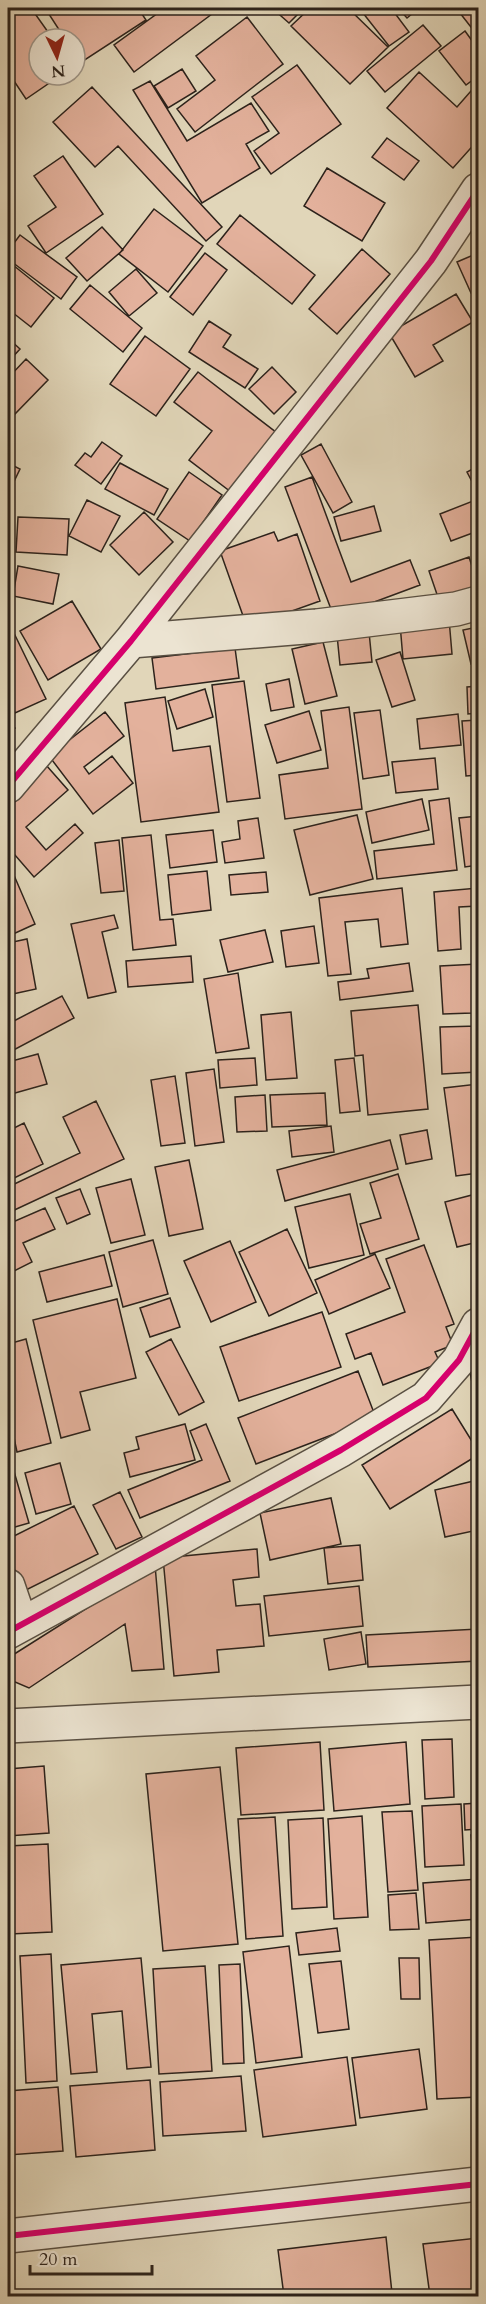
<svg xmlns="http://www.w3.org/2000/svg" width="486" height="2304" font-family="Cardo,serif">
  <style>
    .building { fill: #e3b19c; stroke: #2c221b; stroke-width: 1.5 }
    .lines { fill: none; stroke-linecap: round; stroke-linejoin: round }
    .street-casing { stroke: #594f42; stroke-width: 36 }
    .street { stroke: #ece4d2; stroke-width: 33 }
    .cycleway-casing { stroke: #ece4d2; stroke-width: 10 }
    .cycleway { stroke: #d6006c; stroke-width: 6 }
  </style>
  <rect width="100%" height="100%" fill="#e1d6b9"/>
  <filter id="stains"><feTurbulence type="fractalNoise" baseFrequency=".00333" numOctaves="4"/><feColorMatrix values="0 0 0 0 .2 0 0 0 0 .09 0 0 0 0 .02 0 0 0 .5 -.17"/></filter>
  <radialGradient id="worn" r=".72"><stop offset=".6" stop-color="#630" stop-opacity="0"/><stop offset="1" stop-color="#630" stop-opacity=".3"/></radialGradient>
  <!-- building -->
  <path class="building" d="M8,8H31L53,39H39V75H61L26,99L8,72Z
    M45,8H138L146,20L77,65L75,39H65Z
    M165,8H220L134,72L114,45Z
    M272,8H304L289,23Z
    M310,8H348L388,47L350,84L291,26Z
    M359,8H391L409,32L389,46Z
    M398,8H419L407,18Z
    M456,8H478V36Z
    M247,17L283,64L195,132L177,109L215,80L196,56Z
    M423,25L441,46L385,92L367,71Z
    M465,31L478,49V76L466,85L439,51Z
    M297,65L341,124L271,174L254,151L279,133L252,97Z
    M182,69L196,91L168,108L154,86Z
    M419,72L457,107L478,83V140L453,168L387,108Z
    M150,81L187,141L251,103L269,131L246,144L260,168L202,203L133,90Z
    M92,87L222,227L206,241L118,146L95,167L53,122Z
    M387,138L419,161L404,180L372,157Z
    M63,156L103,214L46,253L28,226L56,207L34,176Z
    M327,168L385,203L362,241L304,206Z
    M154,209L203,246L168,292L119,254Z
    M240,215L315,275L292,304L217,244Z
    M102,227L123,250L87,281L66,258Z
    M20,235L77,277L61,299L8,259V251Z
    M362,249L390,274L337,334L309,309Z
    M205,253L227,270L193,315L170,297Z
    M478,253V290L471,293L457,262Z
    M8,261L54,298L31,327L8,309Z
    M136,269L157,293L129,316L109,292Z
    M90,285L142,328L123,352L70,309Z
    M456,294L473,322L433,345L443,361L415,377L389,333Z
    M209,321L231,335L223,347L258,369L245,388L189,352Z
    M145,336L190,369L156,416L110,384Z
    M8,338L20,349L8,362Z
    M26,359L48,380L12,417L8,412V378Z
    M272,367L296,392L274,414L249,389Z
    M198,372L277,433L231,492L189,460L212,431L174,402Z
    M102,442L122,456L101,484L75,465L85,453L91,457Z
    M321,444L352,502L333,513L301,455Z
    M8,463L20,469L8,494Z
    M120,463L168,489L154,515L105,489Z
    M478,466V493L467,472Z
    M189,472L222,495L190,541L157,519Z
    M312,477L351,582L410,560L420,585L334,617L285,487Z
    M478,499V531L451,541L440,514Z
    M87,500L120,516L101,552L69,536Z
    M374,506L381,531L341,541L334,517Z
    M144,512L173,542L139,575L110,545Z
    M18,517L69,519L67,555L16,552Z
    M274,532L278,541L297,534L320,601L247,627L220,551Z
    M469,557L478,585V596L442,609L429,571Z
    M18,566L59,574L53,604L13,596Z
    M72,601L101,649L48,680L20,631Z
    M449,619L452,654L403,659L400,624Z
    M10,625L46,699L15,713L8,696V626Z
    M478,627V662L471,664L463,630Z
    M369,632L372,662L340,665L337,635Z
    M323,642L337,696L305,704L292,649Z
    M235,648L239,678L156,689L152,658Z
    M400,652L415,700L392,707L376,660Z
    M289,679L294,707L271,711L266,684Z
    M244,681L260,798L227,802L212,685Z
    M478,686V713L468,714L467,687Z
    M205,689L213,717L177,729L168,701Z
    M165,697L173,751L210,746L219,812L141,822L125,703Z
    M349,707L362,809L285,819L279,775L328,768L321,711Z
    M380,710L389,775L363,779L354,713Z
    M309,711L321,750L277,763L265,725Z
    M105,712L124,736L84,767L89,774L112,756L133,783L93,814L49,756Z
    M458,714L461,745L420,749L417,719Z
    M8,719L15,728L8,733Z
    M478,720V775L466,776L462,721Z
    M435,758L438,789L396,793L392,762Z
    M46,765L68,790L26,827L46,850L75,824L83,833L34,877L8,847V800Z
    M449,798L457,870L377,879L374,851L434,844L429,801Z
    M422,799L429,830L372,843L366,812Z
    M357,815L373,879L310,895L294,830Z
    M478,816V865L465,867L459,818Z
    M258,818L264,858L225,863L222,842L240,839L238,821Z
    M213,830L217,862L170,868L166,835Z
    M151,835L160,920L173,919L176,945L133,950L122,838Z
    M119,840L124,891L101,893L95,843Z
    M10,866L35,924L11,935L8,927V867Z
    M207,871L211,910L172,915L168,875Z
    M266,872L268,892L231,895L229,875Z
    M402,888L408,944L381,947L378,919L345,922L351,974L328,976L319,898Z
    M478,888V906L459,907L461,949L438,951L434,892Z
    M114,915L118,928L102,932L116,992L88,998L71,924Z
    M314,926L319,963L286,967L281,931Z
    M265,930L273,962L228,972L220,940Z
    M27,939L36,989L8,995V943Z
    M191,956L193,982L128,987L126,961Z
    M409,963L413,991L340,1000L338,982L369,978L367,969Z
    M478,964V989H472V1013L443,1014L440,966Z
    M238,973L249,1048L216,1053L204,979Z
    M476,992H478V1072L442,1074L440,1027L478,1026Z
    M62,996L74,1018L8,1053V1024Z
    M418,1005L428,1109L368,1115L363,1055L355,1056L351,1011Z
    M291,1012L297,1078L266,1080L261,1015Z
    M38,1054L47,1084L8,1095V1062Z
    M255,1058L257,1085L220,1088L218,1060Z
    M354,1058L360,1111L340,1113L335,1060Z
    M214,1069L224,1142L195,1146L186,1073Z
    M175,1076L185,1143L161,1146L151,1080Z
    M478,1084V1173L456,1176L444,1088Z
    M325,1093L327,1125L272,1127L270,1095Z
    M265,1095L267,1131L237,1132L235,1097Z
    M96,1101L124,1159L8,1213V1187L80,1153L63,1117Z
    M24,1123L43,1164L8,1181V1131Z
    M331,1126L334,1152L292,1157L289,1131Z
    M427,1130L432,1159L406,1164L400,1135Z
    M390,1140L398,1169L285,1201L277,1170Z
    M189,1160L203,1229L169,1236L155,1167Z
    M398,1174L419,1239L370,1254L360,1224L381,1218L370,1183Z
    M131,1179L145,1235L111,1243L96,1188Z
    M80,1189L90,1214L67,1224L56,1198Z
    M350,1194L364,1255L309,1268L295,1207Z
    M472,1195L478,1218V1242L457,1247L445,1202Z
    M45,1208L55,1229L23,1243L32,1262L8,1274V1220L12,1218L13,1222Z
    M287,1229L317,1293L269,1316L239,1252Z
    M153,1240L168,1294L123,1307L109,1252Z
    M230,1241L256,1302L211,1322L184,1261Z
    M424,1245L454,1324L446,1327L453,1345L435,1352L440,1363L383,1385L371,1353L355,1359L346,1334L405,1312L386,1259Z
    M375,1254L390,1288L329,1314L315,1280Z
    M104,1255L112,1286L47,1302L39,1272Z
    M170,1298L180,1327L150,1337L140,1308Z
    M117,1299L136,1378L80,1392L90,1430L61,1438L33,1320Z
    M322,1312L341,1367L239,1401L220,1347Z
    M26,1339L51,1443L17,1452L8,1409V1344Z
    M171,1339L204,1402L179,1415L146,1352Z
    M478,1349V1414L466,1351Z
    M358,1371L376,1418L256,1464L238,1418Z
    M452,1409L478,1451V1455L390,1509L362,1465Z
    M185,1424L195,1460L130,1477L124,1453L139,1449L136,1437Z
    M206,1424L230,1481L140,1518L128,1490L202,1460L190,1431Z
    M8,1426L13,1444L8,1446Z
    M11,1461L29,1523L8,1529V1462Z
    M60,1463L71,1504L36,1514L25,1473Z
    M478,1480V1530L445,1537L435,1490Z
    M120,1492L142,1537L116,1549L93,1505Z
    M331,1498L341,1544L270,1560L260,1513Z
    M74,1506L98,1554L24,1591L8,1559V1539Z
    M360,1545L363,1580L328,1584L324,1548Z
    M257,1549L259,1577L233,1580L236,1606L260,1604L264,1646L217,1650L219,1672L174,1676L163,1558Z
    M155,1565L164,1669L132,1671L125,1624L29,1688L8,1679V1658Z
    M359,1586L363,1626L269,1636L264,1596Z
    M478,1629V1661L368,1667L366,1635Z
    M361,1632L366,1664L329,1670L324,1639Z
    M452,1739L454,1797L425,1799L422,1740Z
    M320,1742L324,1810L241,1815L236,1748Z
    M406,1742L410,1804L334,1811L329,1749Z
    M44,1766L49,1833L8,1836V1769Z
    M220,1767L238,1944L163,1951L146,1774Z
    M478,1803V1829L465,1830L464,1804Z
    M461,1804L464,1865L425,1867L422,1806Z
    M412,1811L418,1890L388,1892L382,1812Z
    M362,1816L368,1917L334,1919L328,1819Z
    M275,1817L283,1936L246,1939L238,1819Z
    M323,1818L327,1907L292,1909L288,1820Z
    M478,1834V1863L474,1864L471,1835Z
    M48,1844L52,1932L10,1934L8,1846Z
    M478,1879V1919L426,1923L423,1883Z
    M416,1893L419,1929L390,1930L388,1895Z
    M337,1928L340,1951L299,1955L296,1933Z
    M478,1937V2097L437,2099L429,1940Z
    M289,1946L302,2057L256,2063L243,1952Z
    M51,1954L57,2081L26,2083L20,1956Z
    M141,1958L151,2067L127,2069L122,2011L92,2014L97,2072L71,2074L61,1965Z
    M399,1958H419L420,1999H401Z
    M341,1961L349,2029L318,2033L309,1964Z
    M240,1964L244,2063L223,2064L219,1965Z
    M205,1966L212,2071L159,2074L153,1969Z
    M419,2049L427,2109L360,2118L352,2058Z
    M347,2057L356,2125L263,2137L254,2070Z
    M241,2076L246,2131L163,2136L160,2082Z
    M150,2080L155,2150L76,2157L70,2086Z
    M58,2087L63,2151L8,2155V2091Z
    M386,2237L392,2293L360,2296H284L278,2250Z
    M478,2238V2296H430L423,2244Z"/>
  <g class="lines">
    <defs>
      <path id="street" d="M131,641L317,626L456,609L478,603
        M8,786L131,641L431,261L478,190
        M8,1586L21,1624
        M8,1632L341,1450L426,1398L459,1360L478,1325
        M8,1726L478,1702
        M8,2236L478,2184"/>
    </defs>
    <!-- street casing -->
    <use href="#street" class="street-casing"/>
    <!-- street -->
    <use href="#street" class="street"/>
    <defs>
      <path id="cycleway" d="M8,786L131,641L431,261L478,190
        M8,1632L341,1450L426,1398L459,1360L478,1325
        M8,2236L478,2184"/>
    </defs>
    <!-- cycleway casing -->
    <use href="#cycleway" class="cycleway-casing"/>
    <!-- cycleway -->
    <use href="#cycleway" class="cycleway"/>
  </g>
  <!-- margin -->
  <rect width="486" height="2304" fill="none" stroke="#e1d6b9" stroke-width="30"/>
  <rect x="9" y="9" width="468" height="2286" fill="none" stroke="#2c221b" stroke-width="3"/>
  <rect x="15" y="15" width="456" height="2274" fill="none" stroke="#2c221b" stroke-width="1.5"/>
  <!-- north arrow -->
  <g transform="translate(57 57) rotate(175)"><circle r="28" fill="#ece4d2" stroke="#9f9689" stroke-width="1.5"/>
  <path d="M0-4.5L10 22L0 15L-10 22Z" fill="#8f2418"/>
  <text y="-9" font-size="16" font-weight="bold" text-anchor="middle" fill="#2c221b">N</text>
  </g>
  <!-- scale -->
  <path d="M30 2265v9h122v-9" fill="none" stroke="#2c221b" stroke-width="3"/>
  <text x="39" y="2265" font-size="18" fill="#2c221b" stroke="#ece4d2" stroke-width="4.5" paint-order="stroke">20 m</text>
  <rect width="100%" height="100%" filter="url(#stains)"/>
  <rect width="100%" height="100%" fill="url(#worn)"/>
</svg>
